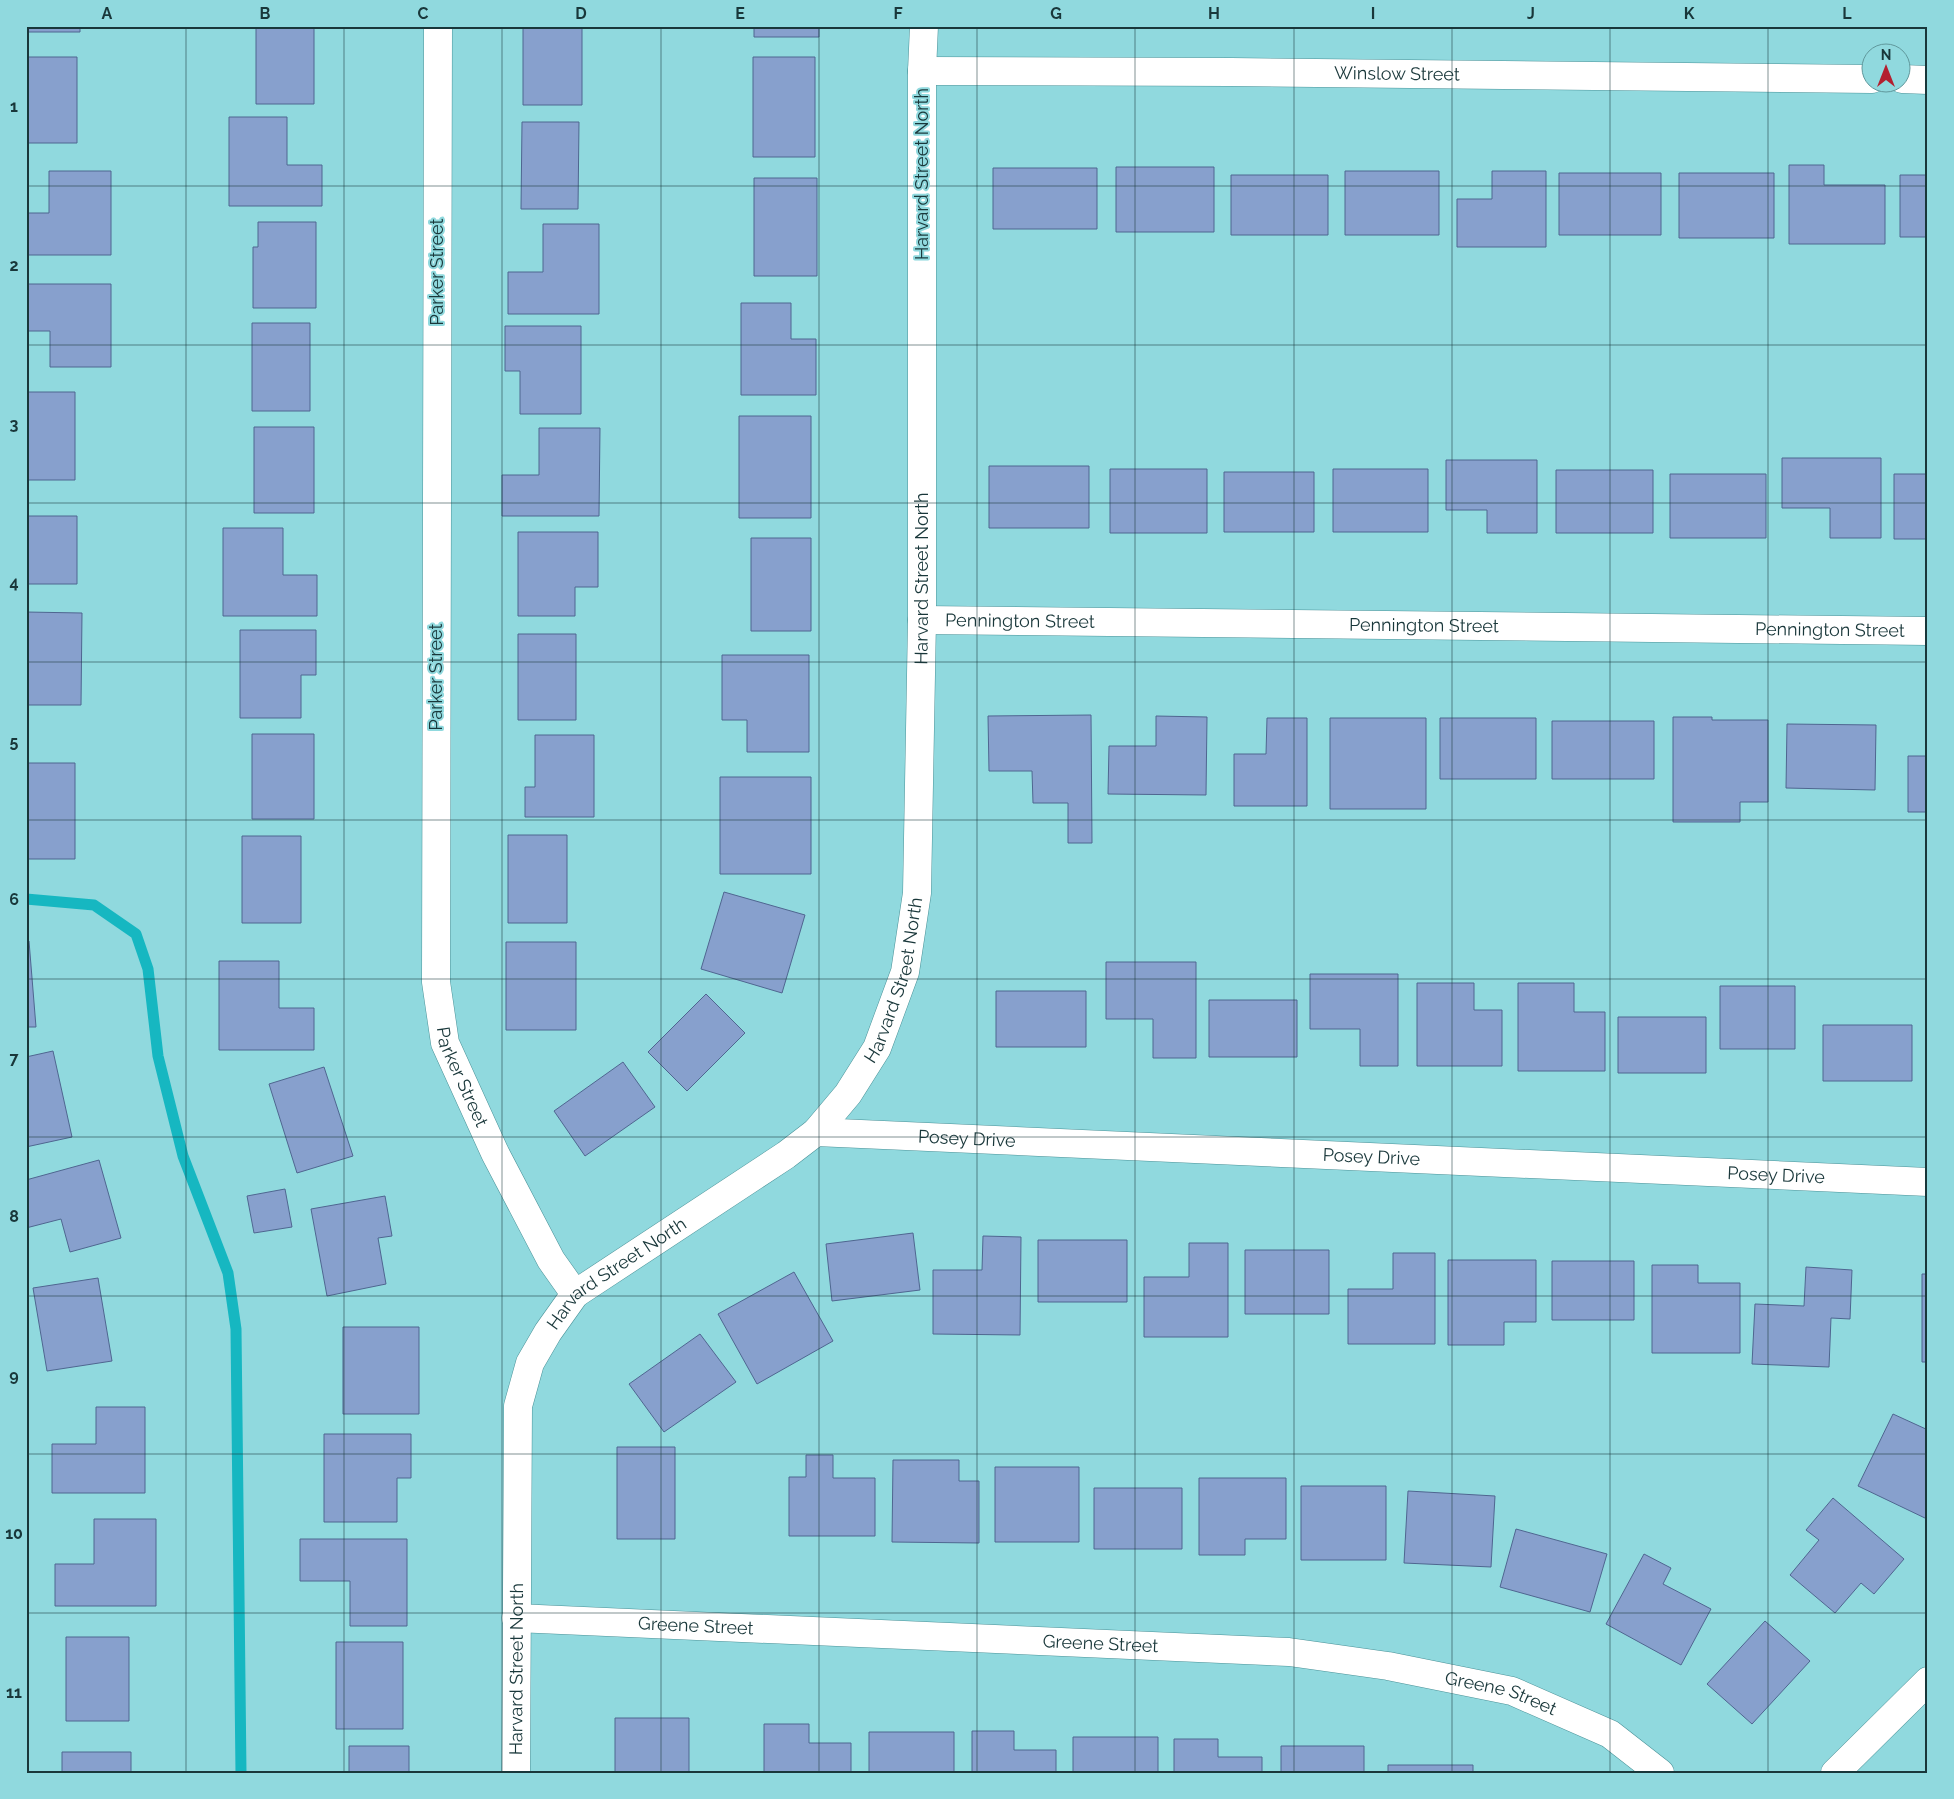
<svg xmlns="http://www.w3.org/2000/svg" width="1954" height="1799" font-family="Raleway,sans-serif">
  <style>
    .lines { fill: none; stroke-linecap: round; stroke-linejoin: round }
    .stream { stroke: #16b7c1; stroke-width: 11 }
    .building { fill: #87a0cd; stroke: #4f6690 }
    .street-casing { stroke: #4a9298; stroke-width: 29 }
    .street { stroke: #fff; stroke-width: 28 }
    .grid { fill: none; stroke: #19373a; stroke-width: 1; stroke-opacity: 0.55 }
    .labels { text-anchor: middle; stroke-width: 4; stroke-linejoin: round; paint-order: stroke }
    .street-label { font-size: 18px; fill: #19373a; stroke: #90d9de }
    .neatline { fill: none; stroke: #19373a; stroke-width: 2 }
    .grid-label { font-size: 16px; text-anchor: middle; font-weight: bold; fill: #19373a }
  </style>
  <rect width="100%" height="100%" fill="#90d9de"/>
  <g class="lines">
    <!-- stream -->
    <path class="stream" d="M26,899L94,905L136,934L148,969L158,1056L183,1156L228,1273L236,1329L241,1773"/>
  </g>
  <!-- building -->
  <path class="building" d="M26,26H80V32H26Z
    M256,26H314V104H256Z
    M523,26H582V105H523Z
    M754,26H819V37H754Z
    M26,57H77V143H26Z
    M753,57H815V157H753Z
    M229,117H287V165H322V206H229Z
    M522,122H579L578,209H521Z
    M1789,165H1824V185H1885V244H1789Z
    M1116,167H1214V232H1116Z
    M993,168H1097V229H993Z
    M49,171H111V255H26V213H49Z
    M1345,171H1439V235H1345Z
    M1492,171H1546V247H1457V199H1492Z
    M1559,173H1661V235H1559Z
    M1679,173H1774V238H1679Z
    M1231,175H1328V235H1231Z
    M1900,175H1928V237H1900Z
    M754,178H817V276H754Z
    M258,222H316V308H253V247H258Z
    M543,224H599V314H508V272H543Z
    M26,284H111V367H50V331H26Z
    M741,303H791V339H816V395H741Z
    M252,323H310V411H252Z
    M505,326H581V414H520V371H505Z
    M26,392H75V480H26Z
    M739,416H811V518H739Z
    M254,427H314V513H254Z
    M539,428H600L599,516H502V475H539Z
    M1782,458H1881V538H1830V508H1782Z
    M1446,460H1537V533H1487V510H1446Z
    M989,466H1089V528H989Z
    M1110,469H1207V533H1110Z
    M1333,469H1428V532H1333Z
    M1556,470H1653V533H1556Z
    M1224,472H1314V532H1224Z
    M1670,474H1766V538H1670Z
    M1894,474H1928V539H1894Z
    M26,516H77V584H26Z
    M223,528H283V575H317V616H223Z
    M518,532H598V587H575V616H518Z
    M751,538H811V631H751Z
    M26,612L82,613L81,705H26Z
    M240,630H316V675H301V718H240Z
    M518,634H576V720H518Z
    M722,655H809V752H747V720H722Z
    M1091,715L1092,843H1068V803H1033L1032,771H989L988,716Z
    M1156,716L1207,717L1206,795L1108,794L1109,746H1156Z
    M1673,717H1712V720H1768V802H1740V822H1673Z
    M1267,718H1307V806H1234V754H1266Z
    M1330,718H1426V809H1330Z
    M1440,718H1536V779H1440Z
    M1552,721H1654V779H1552Z
    M1787,724L1876,725L1875,790L1786,788Z
    M252,734H314V819H252Z
    M535,735H594V817H525V787H535Z
    M1908,756H1928V812H1908Z
    M26,763H75V859H26Z
    M720,777H811V874H720Z
    M508,835H567V923H508Z
    M242,836H301V923H242Z
    M724,892L805,915L782,993L701,969Z
    M26,941H29L36,1027H26Z
    M506,942H576V1030H506Z
    M219,961H279V1008H314V1050H219Z
    M1106,962H1196V1058H1153V1019H1106Z
    M1310,974H1398V1066H1360V1029H1310Z
    M1417,983H1474V1010H1502V1066H1417Z
    M1518,983H1574V1012H1605V1071H1518Z
    M1720,986H1795V1049H1720Z
    M996,991H1086V1047H996Z
    M706,994L745,1033L687,1091L648,1052Z
    M1209,1000H1297V1057H1209Z
    M1618,1017H1706V1073H1618Z
    M1823,1025H1912V1081H1823Z
    M1926,1028H1928V1085H1926Z
    M53,1051L72,1137L26,1147V1057Z
    M623,1062L655,1107L585,1156L554,1111Z
    M324,1067L353,1156L297,1173L269,1084Z
    M99,1160L121,1238L70,1252L61,1219L26,1228V1180Z
    M285,1189L292,1227L254,1233L247,1196Z
    M385,1196L392,1236L378,1238L386,1284L327,1296L311,1209Z
    M913,1233L920,1290L832,1301L826,1244Z
    M983,1236L1021,1237L1020,1335L933,1334V1270H982Z
    M1038,1240H1127V1302H1038Z
    M1189,1243H1228V1337H1144V1277H1189Z
    M1245,1250H1329V1314H1245Z
    M1393,1253H1435V1344H1348V1289H1393Z
    M1448,1260H1536V1322H1504V1345H1448Z
    M1552,1261H1634V1320H1552Z
    M1652,1265H1698V1283H1740V1353H1652Z
    M1806,1267L1852,1270L1850,1319L1831,1318L1829,1367L1752,1364L1755,1304L1804,1306Z
    M794,1272L833,1341L757,1384L718,1314Z
    M1922,1274H1928V1362H1922Z
    M98,1278L112,1361L47,1371L33,1288Z
    M343,1327H419V1414H343Z
    M700,1334L736,1382L664,1432L629,1384Z
    M96,1407H145V1493H52V1444H96Z
    M1893,1414L1928,1430L1927,1519L1858,1486Z
    M324,1434H411V1478H397V1522H324Z
    M617,1447H675V1539H617Z
    M806,1455H833V1478H875V1536H789V1477H806Z
    M893,1460H959V1481H979V1543L892,1542Z
    M995,1467H1079V1542H995Z
    M1199,1478H1286V1539H1245V1555H1199Z
    M1301,1486H1386V1560H1301Z
    M1094,1488H1182V1549H1094Z
    M1408,1491L1495,1496L1491,1567L1404,1563Z
    M1833,1498L1904,1559L1874,1594L1861,1583L1835,1613L1790,1575L1819,1540L1806,1530Z
    M94,1519H156V1606H55V1564H94Z
    M1516,1529L1607,1554L1590,1612L1500,1587Z
    M300,1539H407V1626H350V1581H300Z
    M1644,1554L1671,1568L1663,1584L1711,1609L1681,1665L1606,1624Z
    M1765,1621L1810,1661L1752,1724L1707,1684Z
    M66,1637H129V1721H66Z
    M336,1642H403V1729H336Z
    M615,1718H689V1773H615Z
    M764,1724H809V1743H851V1773H764Z
    M972,1731H1014V1750H1056V1773H972Z
    M869,1732H954V1773H869Z
    M1073,1737H1158V1773H1073Z
    M1174,1739H1218V1757H1262V1773H1174Z
    M349,1746H409V1773H349Z
    M1281,1746H1364V1773H1281Z
    M62,1752H131V1773H62Z
    M1388,1765H1473V1773H1388Z"/>
  <g class="lines">
    <defs>
      <g id="street">
        <path id="s1" d="M438,26L436,982L445,1043L495,1153L551,1260L575,1294"/>
        <path id="s2" d="M922,71L1231,72L1872,79"/>
        <path d="M1902,79L1928,80"/>
        <path id="s3" d="M922,620L1928,631"/>
        <path id="s4" d="M816,1132L1928,1182"/>
        <path id="s5" d="M516,1618L1289,1652L1388,1666L1512,1691L1610,1734L1660,1773"/>
        <path id="s6" d="M516,1773L518,1406L530,1363L548,1332L575,1294L786,1155L816,1132L848,1094L877,1048L905,972L917,893L922,620V71L924,26"/>
        <path d="M1835,1773L1928,1681"/>
      </g>
    </defs>
    <!-- street casing -->
    <use href="#street" class="street-casing"/>
    <!-- street -->
    <use href="#street" class="street"/>
  </g>
  <!-- grid -->
  <path class="grid" d="M186,26V1773M344,26V1773M502,26V1773M661,26V1773M819,26V1773M977,26V1773M1135,26V1773M1294,26V1773M1452,26V1773M1610,26V1773M1768,26V1773M26,186H1928M26,345H1928M26,503H1928M26,662H1928M26,820H1928M26,979H1928M26,1137H1928M26,1296H1928M26,1454H1928M26,1613H1928"/>
  <g class="labels">
    <!-- street labels -->
    <g class="street-label">
      <text dy="6" stroke="none"><textPath href="#s2" startOffset="475">Winslow Street</textPath></text>
      <text transform="translate(922 174) rotate(-90)" y="6">Harvard Street North</text>
      <text transform="translate(437 272) rotate(-90)" y="6">Parker Street</text>
      <text dy="6" stroke="none"><textPath href="#s6" startOffset="1364">Harvard Street North</textPath></text>
      <text dy="6" stroke="none"><textPath href="#s3" startOffset="98">Pennington Street</textPath></text>
      <text dy="6" stroke="none"><textPath href="#s3" startOffset="502">Pennington Street</textPath></text>
      <text dy="6" stroke="none"><textPath href="#s3" startOffset="908">Pennington Street</textPath></text>
      <text transform="translate(436 677) rotate(-90)" y="6">Parker Street</text>
      <text dy="6" stroke="none"><textPath href="#s6" startOffset="959">Harvard Street North</textPath></text>
      <text dy="6" stroke="none"><textPath href="#s1" startOffset="1055">Parker Street</textPath></text>
      <text dy="6" stroke="none"><textPath href="#s4" startOffset="151">Posey Drive</textPath></text>
      <text dy="6" stroke="none"><textPath href="#s4" startOffset="556">Posey Drive</textPath></text>
      <text dy="6" stroke="none"><textPath href="#s4" startOffset="961">Posey Drive</textPath></text>
      <text dy="6" stroke="none"><textPath href="#s6" startOffset="539">Harvard Street North</textPath></text>
      <text dy="6" stroke="none"><textPath href="#s5" startOffset="180">Greene Street</textPath></text>
      <text dy="6" stroke="none"><textPath href="#s5" startOffset="585">Greene Street</textPath></text>
      <text dy="6" stroke="none"><textPath href="#s6" startOffset="104">Harvard Street North</textPath></text>
      <text dy="6" stroke="none"><textPath href="#s5" startOffset="990">Greene Street</textPath></text>
    </g>
  </g>
  <!-- border -->
  <rect width="1954" height="1799" fill="none" stroke="#90d9de" stroke-width="55"/>
  <!-- north arrow -->
  <g transform="translate(1886 68)"><circle r="24" fill="#90d9de" stroke="#60989c"/>
  <path d="M0-4L9 19L0 12L-9 19Z" fill="#b32030"/>
  <text y="-8" font-size="14" font-weight="bold" text-anchor="middle" fill="#19373a">N</text>
  </g>
  <rect x="28" y="28" width="1898" height="1744" class="neatline"/>
  <g class="grid-label">
    <text x="107" y="19">A</text>
    <text x="265" y="19">B</text>
    <text x="423" y="19">C</text>
    <text x="581" y="19">D</text>
    <text x="740" y="19">E</text>
    <text x="898" y="19">F</text>
    <text x="1056" y="19">G</text>
    <text x="1214" y="19">H</text>
    <text x="1373" y="19">I</text>
    <text x="1531" y="19">J</text>
    <text x="1689" y="19">K</text>
    <text x="1847" y="19">L</text>
    <text x="14" y="112">1</text>
    <text x="14" y="271">2</text>
    <text x="14" y="430">3</text>
    <text x="14" y="588">4</text>
    <text x="14" y="747">5</text>
    <text x="14" y="905">6</text>
    <text x="14" y="1064">7</text>
    <text x="14" y="1222">8</text>
    <text x="14" y="1381">9</text>
    <text x="14" y="1539">10</text>
    <text x="14" y="1698">11</text>
  </g>
</svg>
